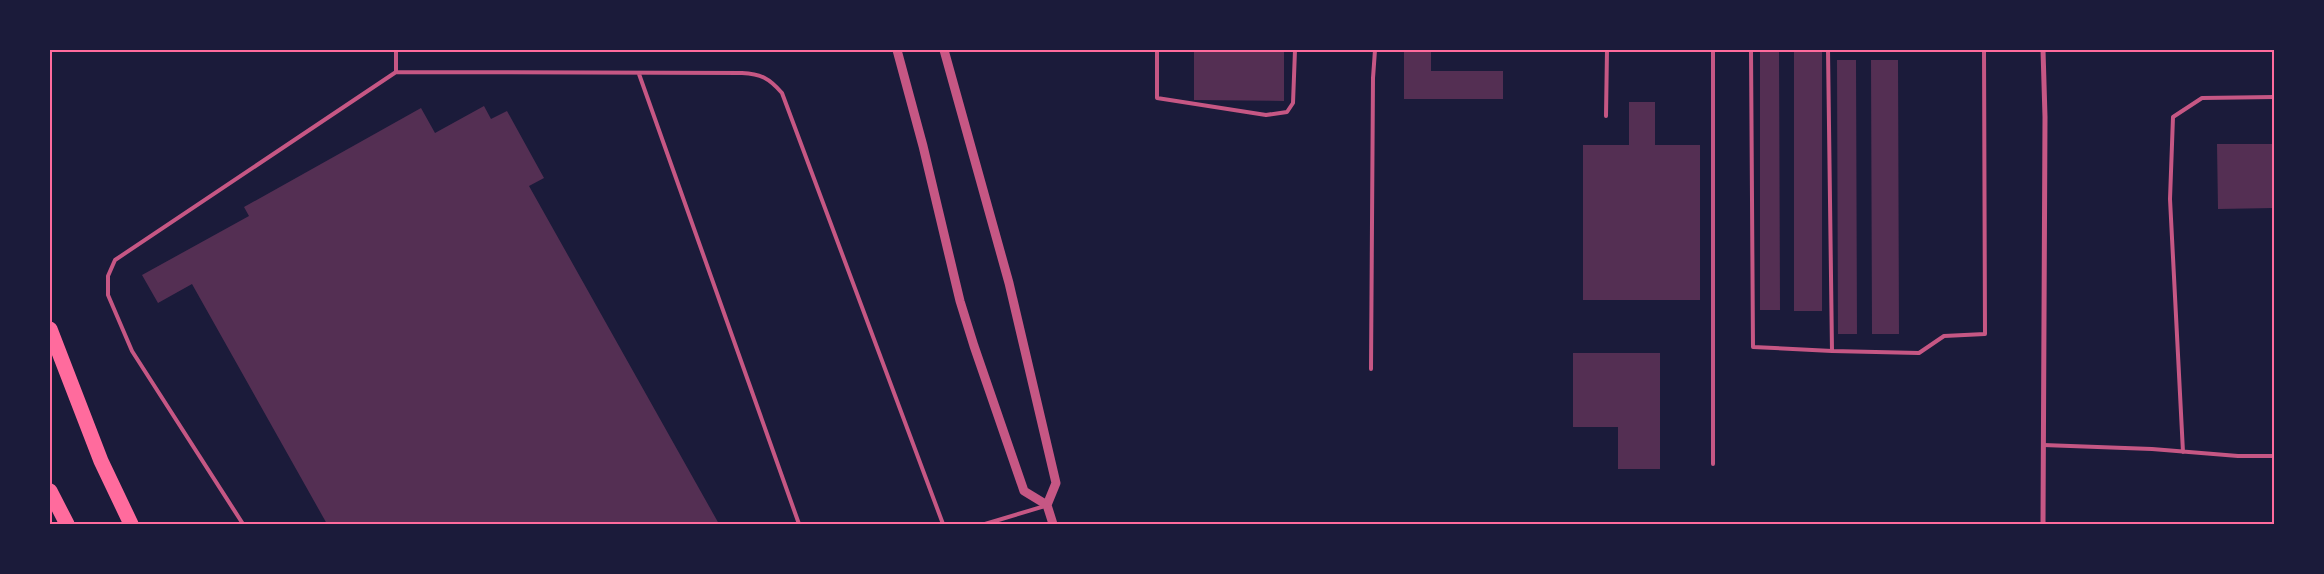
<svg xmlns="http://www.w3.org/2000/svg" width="2324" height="574" font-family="'PT Sans',sans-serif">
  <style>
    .building { fill: #542f53 }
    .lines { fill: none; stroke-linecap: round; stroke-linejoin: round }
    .service { stroke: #c65784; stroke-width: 4 }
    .minor { stroke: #c65784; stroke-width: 5 }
    .tertiary { stroke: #c65784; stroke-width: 9 }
    .motorway { stroke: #ff6b9d; stroke-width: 15 }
    .neatline { fill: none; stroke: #ff6b9d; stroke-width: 2 }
  </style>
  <rect width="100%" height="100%" fill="#1b1b3a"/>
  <!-- building -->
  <path class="building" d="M1194,50H1284V101L1194,100Z
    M1404,50H1431V71H1503V99H1404Z
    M1760,50H1779L1780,310H1760Z
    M1794,50H1822V311H1794Z
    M1837,60H1856L1857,334H1838Z
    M1871,60H1898L1899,334H1872Z
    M1629,102H1655V145H1700V300H1583V145H1629Z
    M484,106L491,119L507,111L544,178L529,186L719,524H327L192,284L158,303L142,275L249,216L244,207L421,108L435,133Z
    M2217,144H2274V208L2218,209Z
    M1573,353H1660V469H1618V427H1573Z"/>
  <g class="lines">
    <!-- service -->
    <path class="service" d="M396,50V72
      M1157,50V98L1266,115L1287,112L1293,103L1295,50
      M1751,50L1753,347L1832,351
      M1828,50L1832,351L1919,353L1944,336L1985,334L1984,50
      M639,74L799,524
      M1606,116L1607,50
      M1371,369L1373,78L1375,50
      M2043,445L2152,449L2238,456H2274
      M2183,452L2170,199L2173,117L2202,98L2274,97
      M1713,464V50
      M243,524L132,351L108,295V276L115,260L396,72L742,73C761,74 769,78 782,93L943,524
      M985,524L1045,506"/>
    <!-- minor -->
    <path class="minor" d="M2043,50L2045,117L2043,524"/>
    <!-- tertiary -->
    <path class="tertiary" d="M897,50L923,146L960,301L974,346L1024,491L1047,505L1053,524
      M944,50L1009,283L1056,483L1047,505"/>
    <!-- motorway -->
    <path class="motorway" d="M50,329L101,461L131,524
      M50,491L67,524"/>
  </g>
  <!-- border -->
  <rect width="2324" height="574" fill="none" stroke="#1b1b3a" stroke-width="102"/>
  <rect x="51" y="51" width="2222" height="472" class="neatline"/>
</svg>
